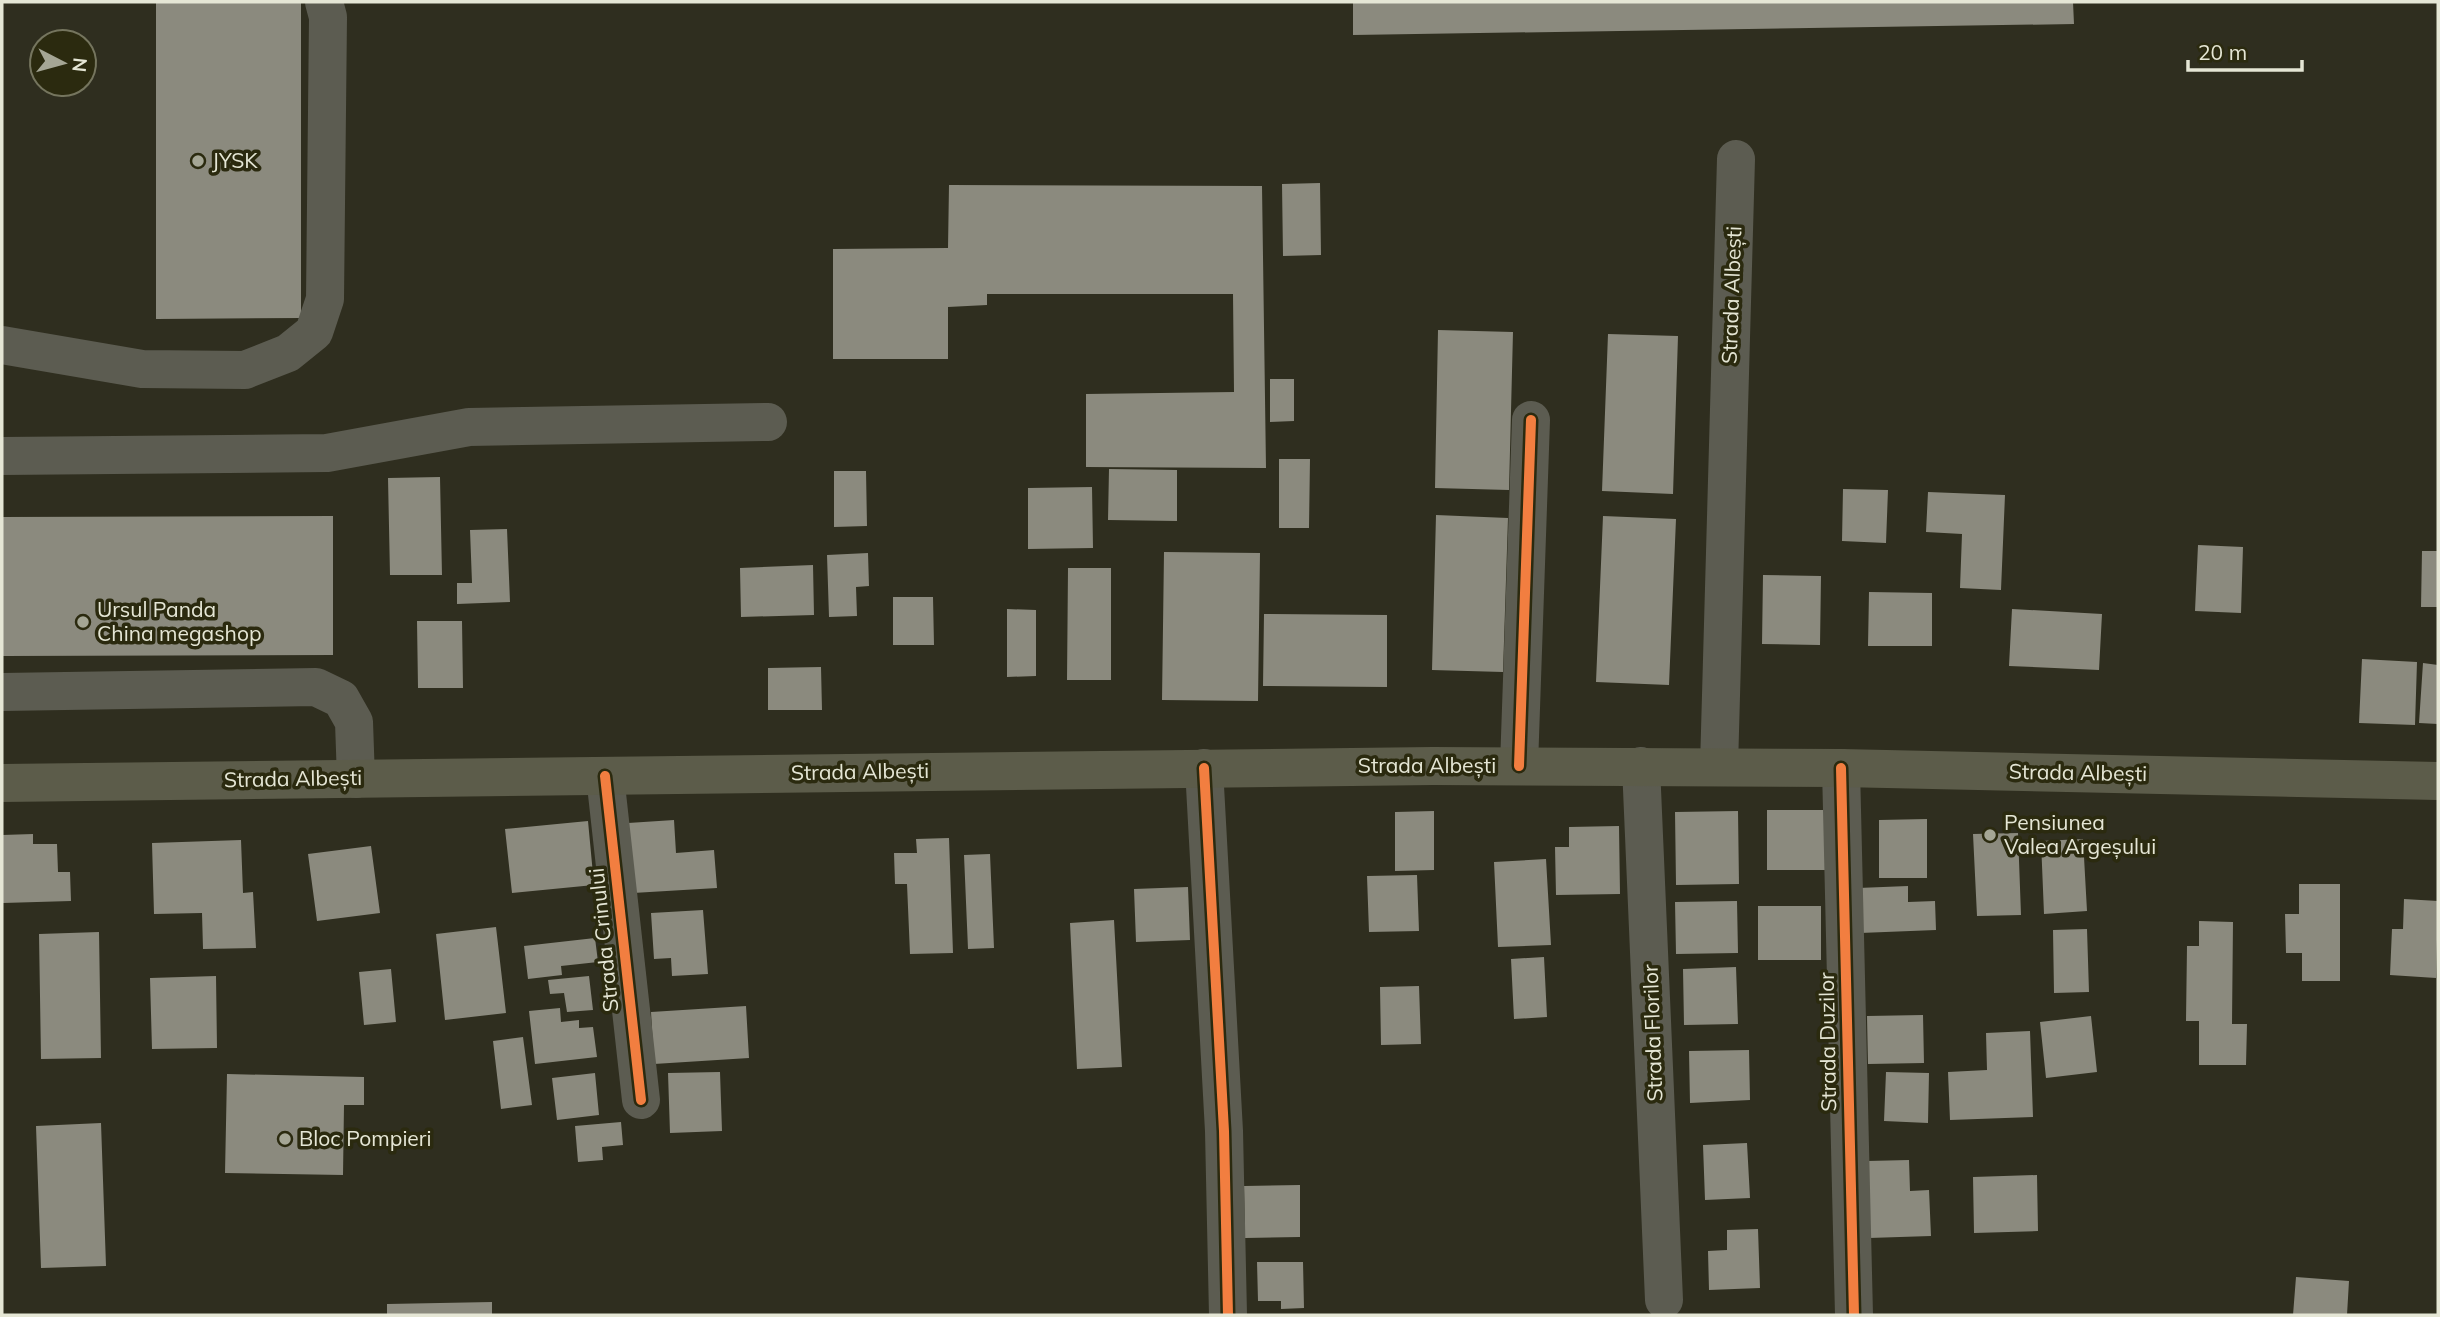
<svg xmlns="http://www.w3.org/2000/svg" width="2440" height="1317" font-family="Mulish,sans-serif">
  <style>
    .building { fill: #8b8a7e }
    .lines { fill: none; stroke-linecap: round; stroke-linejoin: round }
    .minor { stroke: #5c5c51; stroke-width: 38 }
    .major { stroke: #5c5c4a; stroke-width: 38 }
    .cycleway-casing { stroke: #2b2a0f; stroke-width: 15 }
    .cycleway { stroke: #f27e40; stroke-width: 10 }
    .poi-dot { fill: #a5a695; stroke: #2b2a0f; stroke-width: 2.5 }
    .labels { text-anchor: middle; stroke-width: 7; stroke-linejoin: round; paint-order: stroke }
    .poi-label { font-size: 21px; fill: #e5e6d5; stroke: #2b2a0f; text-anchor: start }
    .street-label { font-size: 21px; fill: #e5e6d5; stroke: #2b2a0f }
  </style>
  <rect width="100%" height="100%" fill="#2f2e1f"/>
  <!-- building -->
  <path class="building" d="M156,2H301V318L156,319Z
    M1353,2H2073L2074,24L1353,35Z
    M1320,183L1321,255L1283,256L1282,184Z
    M949,185L1262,186L1266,468L1086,467V394L1234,392L1233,294H987V305L948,307V359H833V249L948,248Z
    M1438,330L1513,332L1509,490L1435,488Z
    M1608,334L1678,336L1673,494L1602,491Z
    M1270,379H1294V421L1270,422Z
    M1279,459H1310L1309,528H1279Z
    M1109,469L1177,470V521L1108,520Z
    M834,471H866L867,526L834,527Z
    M440,477L442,575H390L388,478Z
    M1092,487L1093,548L1028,549V488Z
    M1843,489L1888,490L1886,543L1842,541Z
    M1928,492L2005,495L2001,590L1960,588L1962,534L1926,532Z
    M1436,515L1508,518L1503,672L1432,670Z
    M333,516V655L2,656V517Z
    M1603,516L1676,519L1669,685L1596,682Z
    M507,529L510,602L457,604V583H472L470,530Z
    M2198,545L2243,547L2241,613L2195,611Z
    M2422,551H2438V607H2421Z
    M1164,552L1260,553L1258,701L1162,700Z
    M868,553L869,586L856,587L857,616L829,617L827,555Z
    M813,565L814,615L741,617L740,568Z
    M1068,568H1111V680H1067Z
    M1763,575L1821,576L1820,645L1762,644Z
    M1869,592L1932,593V646H1868Z
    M893,597H933L934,645H893Z
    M1007,609L1036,610V676L1007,677Z
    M2012,609L2102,614L2099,670L2009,666Z
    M1264,614L1387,615V687L1263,686Z
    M417,621H462L463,688H418Z
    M2362,659L2417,662L2415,725L2359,723Z
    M2423,663L2438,665V724L2419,723Z
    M821,667L822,710H768V668Z
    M1767,810H1825V870H1767Z
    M1434,811V870L1395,871V812Z
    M1738,811L1739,884L1676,885L1675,812Z
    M1927,819V878H1879V820Z
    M674,820L676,853L714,850L717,888L633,893L628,823Z
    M588,821L594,885L512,893L505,829Z
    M1619,826L1620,894L1556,895L1555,847H1569V827Z
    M2018,833L2021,915L1977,916L1973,834Z
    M33,834V844H57L58,872H70L71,901L3,903L2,835Z
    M949,838L953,953L910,954L907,884H895L894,853H917L916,839Z
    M2083,839L2087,911L2044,914L2041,841Z
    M241,840L243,893L253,892L256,948L203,949L202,913L154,914L152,843Z
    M371,846L380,913L317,921L308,854Z
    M990,854L994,948L968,949L964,855Z
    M1546,859L1551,945L1498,947L1494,862Z
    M1417,875L1419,931L1369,932L1367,876Z
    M2299,884H2340V981H2302V953H2286L2285,914H2299Z
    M1908,886V902L1935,901L1936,930L1860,933L1858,888Z
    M1188,887L1190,940L1136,942L1134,889Z
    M2404,899L2438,901L2436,978L2390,975L2392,929H2403Z
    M1737,901L1738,953L1676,954L1675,902Z
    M1758,906H1821V960H1758Z
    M703,910L708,974L672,976L671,958L654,959L651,913Z
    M1114,920L1122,1067L1077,1069L1070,923Z
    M2199,921L2233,922L2232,1024H2247L2246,1065H2199V1021H2186L2187,946H2199Z
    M496,927L506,1013L445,1020L436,934Z
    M2087,929L2089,992L2054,993L2053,930Z
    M99,932L101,1058L41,1059L39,934Z
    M595,938L598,962L561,966L562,975L528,979L524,946Z
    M1544,957L1547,1017L1514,1019L1511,959Z
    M1736,967L1738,1024L1684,1025L1683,969Z
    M391,969L396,1022L364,1025L359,972Z
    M216,976L217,1048L152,1049L150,978Z
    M589,976L593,1010L567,1012L564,993L550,994L548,980Z
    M1419,986L1421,1044L1381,1045L1380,987Z
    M746,1006L749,1058L654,1064L651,1012Z
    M560,1008L561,1022L579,1020V1028L593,1027L597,1057L535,1064L529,1011Z
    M1923,1015L1924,1063L1868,1064L1867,1016Z
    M2091,1016L2097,1072L2046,1078L2040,1022Z
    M2030,1031L2033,1117L1950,1120L1948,1072L1987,1070L1986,1033Z
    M523,1037L532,1105L501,1109L493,1041Z
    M1749,1050L1750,1100L1690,1103L1689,1051Z
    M720,1072L722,1131L670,1133L668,1073Z
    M1886,1072L1929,1073L1928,1123L1884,1121Z
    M595,1073L599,1115L557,1120L552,1078Z
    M227,1074L364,1077V1105H344L343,1175L225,1173Z
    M621,1122L623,1145L602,1147L603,1160L578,1162L575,1126Z
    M101,1123L106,1266L41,1268L36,1126Z
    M1747,1143L1750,1198L1705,1200L1703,1145Z
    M1909,1160L1910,1191L1929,1190L1931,1236L1869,1238L1867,1161Z
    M2037,1175L2038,1231L1974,1233L1973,1177Z
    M1300,1185V1237L1245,1238L1244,1186Z
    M1758,1229L1760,1288L1709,1290L1708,1251L1727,1250V1230Z
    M1257,1262H1303L1304,1308L1281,1309V1301H1258Z
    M2296,1277L2349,1281L2347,1315H2293Z
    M492,1302V1315H387V1304Z"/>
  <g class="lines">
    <!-- minor -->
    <path class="minor" d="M2,345L142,369L245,370L288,353L314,332L325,299L328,17L324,2
      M2,456L327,453L469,427L768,422
      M2,692L316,687L341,699L354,722L356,779
      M1519,766L1531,420
      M1641,766L1664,1300
      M1719,767L1736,159
      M1204,768L1224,1131L1228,1315
      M1841,768L1854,1315
      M605,776L641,1100"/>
    <!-- major -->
    <path class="major" d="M2,783L1433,766L1841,768L2438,781"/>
    <defs>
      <path id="cycleway" d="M1519,766L1531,420
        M1204,768L1224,1131L1228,1315
        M1841,768L1854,1315
        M605,776L641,1100"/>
    </defs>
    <!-- cycleway casing -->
    <use href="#cycleway" class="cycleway-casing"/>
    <!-- cycleway -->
    <use href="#cycleway" class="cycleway"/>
  </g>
  <!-- markers -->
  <g class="poi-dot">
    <circle cx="198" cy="161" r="7"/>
    <circle cx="83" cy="622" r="7"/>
    <circle cx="1990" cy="835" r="7"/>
    <circle cx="285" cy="1139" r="7"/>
  </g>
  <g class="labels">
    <!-- poi labels -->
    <g class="poi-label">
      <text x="212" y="168">JYSK</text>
      <text x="97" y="617">Ursul Panda<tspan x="97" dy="24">China megashop</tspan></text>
      <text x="2004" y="830">Pensiunea<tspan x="2004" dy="24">Valea Argeșului</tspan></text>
      <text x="299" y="1146">Bloc Pompieri</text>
    </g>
    <!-- street labels -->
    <g class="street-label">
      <text transform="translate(1732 295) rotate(-88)" y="7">Strada Albești</text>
      <text x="1427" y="773">Strada Albești</text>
      <text transform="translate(860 772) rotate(-1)" y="7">Strada Albești</text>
      <text transform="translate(2078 773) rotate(1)" y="7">Strada Albești</text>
      <text transform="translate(293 779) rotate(-1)" y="7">Strada Albești</text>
      <text transform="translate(604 940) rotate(-96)" y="7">Strada Crinului</text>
      <text transform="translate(1653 1033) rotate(-92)" y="7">Strada Florilor</text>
      <text transform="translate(1828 1042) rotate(-91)" y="7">Strada Duzilor</text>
    </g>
  </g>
  <!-- border -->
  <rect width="2440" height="1317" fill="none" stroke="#e5e6d5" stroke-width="7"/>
  <!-- north arrow -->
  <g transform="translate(63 63) rotate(96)"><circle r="33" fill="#2b2a0f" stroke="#75755e" stroke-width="2"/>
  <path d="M0-5L12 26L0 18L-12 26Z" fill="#a5a695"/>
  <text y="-10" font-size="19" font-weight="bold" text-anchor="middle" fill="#e5e6d5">N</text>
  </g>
  <!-- scale -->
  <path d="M2188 60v10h114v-10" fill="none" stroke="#e5e6d5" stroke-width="3.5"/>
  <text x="2198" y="60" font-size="21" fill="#e5e6d5" stroke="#2b2a0f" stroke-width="5" paint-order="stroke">20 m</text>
</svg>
